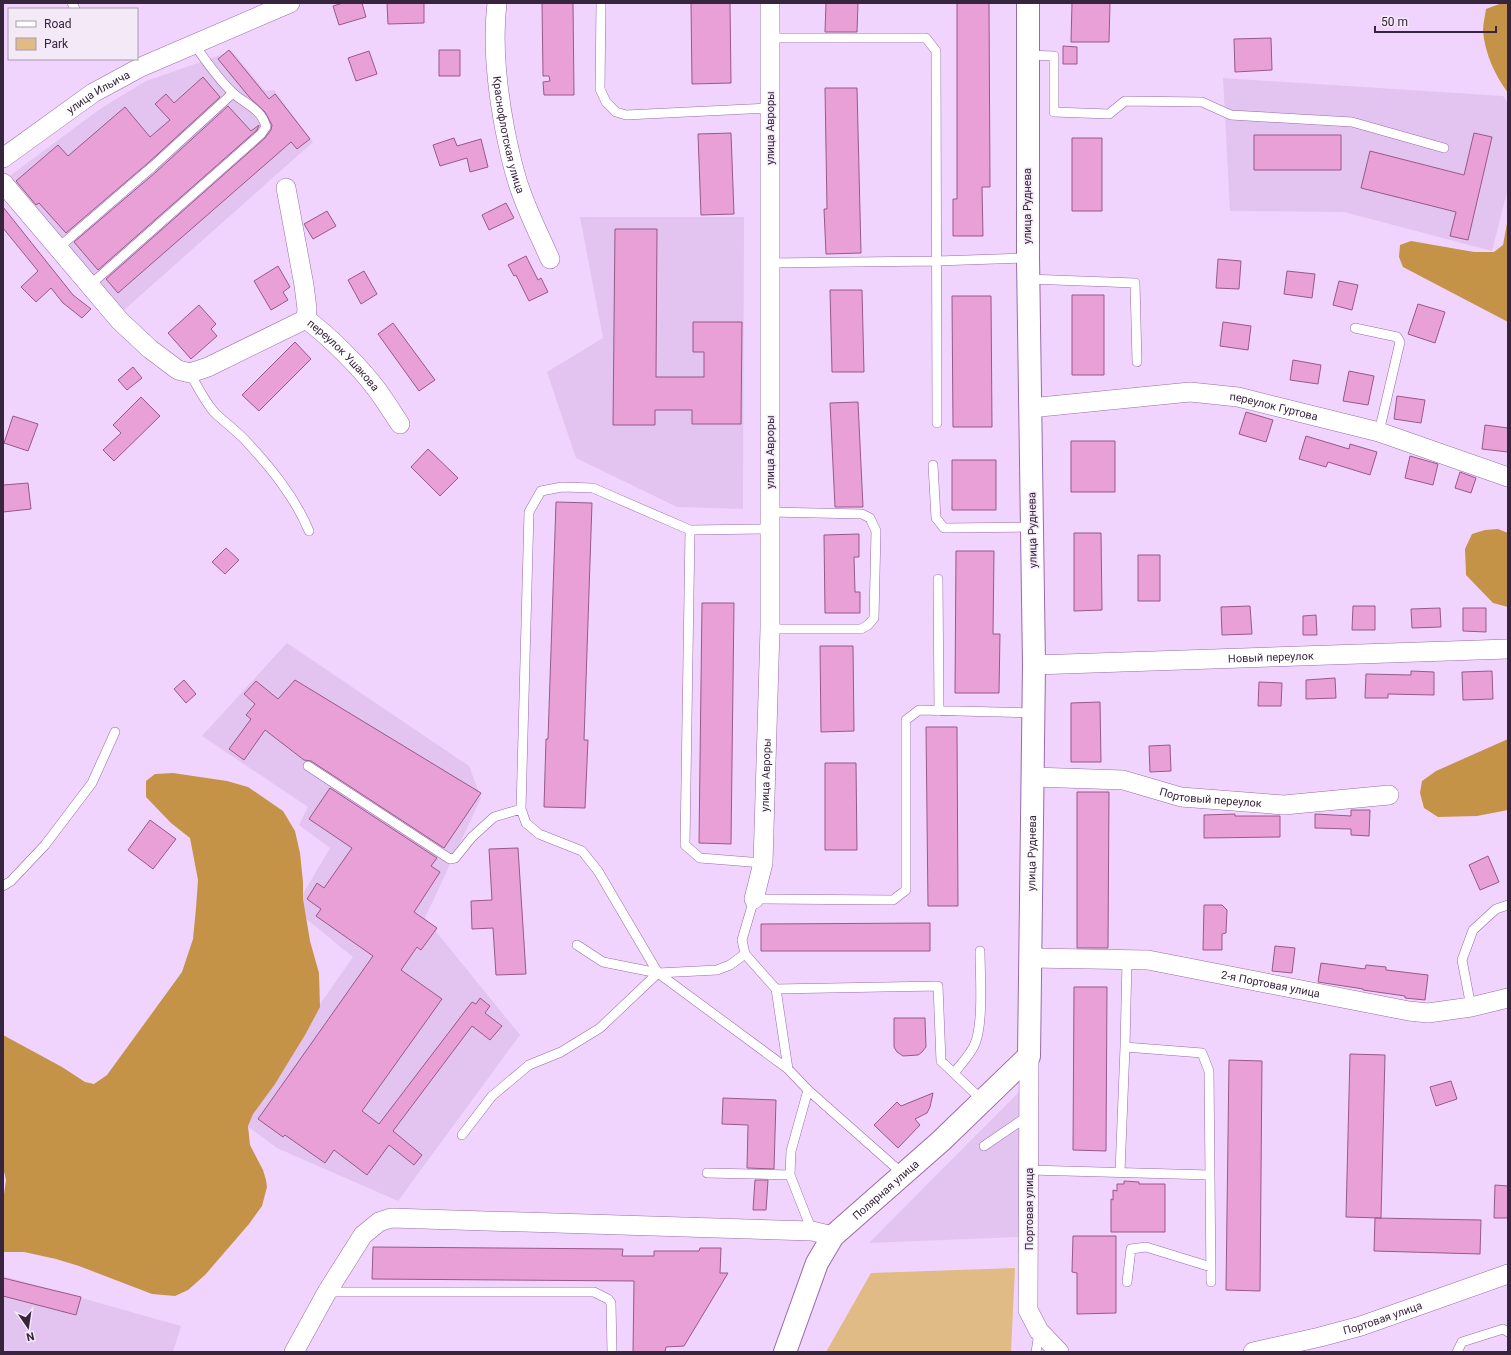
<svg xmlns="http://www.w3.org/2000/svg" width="1511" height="1355" font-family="Roboto,sans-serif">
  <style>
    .built { fill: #e3c3ef }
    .green { fill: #e0bb86 }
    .forest { fill: #c49347 }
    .building { fill: #e9a0d6; stroke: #975988 }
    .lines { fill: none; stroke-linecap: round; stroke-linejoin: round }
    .lane-casing { stroke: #986ba9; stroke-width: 10 }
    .street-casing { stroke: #986ba9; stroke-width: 20 }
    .secondary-casing { stroke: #986ba9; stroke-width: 24 }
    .lane { stroke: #fff; stroke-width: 9 }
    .street { stroke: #fff; stroke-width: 19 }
    .secondary { stroke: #fff; stroke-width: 22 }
    .labels { text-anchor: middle; stroke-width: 3; stroke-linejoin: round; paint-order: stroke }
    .street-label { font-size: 11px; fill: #37253e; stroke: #f3e9f7 }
  </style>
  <rect width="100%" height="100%" fill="#f1d4fd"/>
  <!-- built -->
  <path class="built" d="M232,51L265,91L274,90L313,142L123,311L7,178L100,109L146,81Z
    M1223,78L1503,96L1508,103V188L1492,251L1344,212L1230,211Z
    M580,217H744L743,509L677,507L576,458L547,372L603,338Z
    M287,643L469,766L481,798L425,918L520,1035L398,1201L277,1148L239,1120L353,957L294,909L330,848L299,825L308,807L202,736Z
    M1022,1089L1020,1237L869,1243Z
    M3,1276L181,1326L173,1352H3Z"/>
  <!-- green -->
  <path class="green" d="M1015,1268L1011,1352H826L871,1273Z"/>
  <!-- forest -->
  <path class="forest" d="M1502,3H1508V93C1495,75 1485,54 1483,31C1483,24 1485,16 1486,9Z
    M1508,218V322L1403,267L1399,257L1400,245L1411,241L1474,252H1494L1503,245Z
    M1498,529L1508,533V607L1493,603L1466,575L1465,549L1472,534L1485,530Z
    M1508,739V810L1477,816L1438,817L1424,808L1420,793L1422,781L1436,771Z
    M173,773L227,781L248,787L283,811L295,831L300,853L303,882V899L310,941L319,973L320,1007L305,1035L275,1084L253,1114L248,1126L250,1145L263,1170L266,1180L267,1187L262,1206L249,1224L205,1275L188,1290L175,1296L152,1294L79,1266L56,1259L24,1252H3V1202L6,1180L3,1167V1035L62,1067L85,1082L94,1084L107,1075L182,972L193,939L196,908L198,880L190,838L171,823L146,797V781L155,774Z"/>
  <!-- building -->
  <path class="building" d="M343,3H362L366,17L339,25L333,6Z
    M387,3H424V23L388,24Z
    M542,3H573L574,95H544L543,82L550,81L549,76H543Z
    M691,3H730L731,83L692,84Z
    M826,3H858L857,32H825Z
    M957,3H989L990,187H982L983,236H953V199H957Z
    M1072,3H1110L1109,42H1071Z
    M1271,38L1272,70L1235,72L1234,39Z
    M1063,46L1077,47V64H1063Z
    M229,50L269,99L275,94L310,139L297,149L291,142L118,293L106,279L265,138L271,130L272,125L265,112L250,98L218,59Z
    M439,50H460V76H439Z
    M369,51L377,74L356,81L348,58Z
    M203,77L220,97L148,163L66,233L39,203L36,205L16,181L58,145L68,156L125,107L150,137L170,120L155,104L166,94L174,103Z
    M825,88H857L861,253L826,254L824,209H827Z
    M228,106L251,131L259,125L257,130L98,270L74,242L156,172Z
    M731,133L734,214L701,215L698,134Z
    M1474,133L1492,137L1468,240L1450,236L1456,212L1361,188L1370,151L1464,175Z
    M1254,135H1341V170H1254Z
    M454,138L457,146L481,139L488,167L470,172L467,158L440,166L433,145Z
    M1072,138H1102V211H1072Z
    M506,203L514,218L489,230L482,215Z
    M3,207L73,295L91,309L82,318L63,303L51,288L36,302L21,287L38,271L3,228Z
    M327,211L336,226L313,239L304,224Z
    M615,229H657L656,377H704V352H693V322H742L741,424H692V410H655V425H613Z
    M526,256L538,280L541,278L548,292L529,301L516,275L514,276L508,265Z
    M1218,259L1241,261L1239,289L1216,288Z
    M278,266L290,287L283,292L288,300L271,310L254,281Z
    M364,271L377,294L361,304L348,280Z
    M1287,271L1315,274L1312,298L1284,294Z
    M1339,281L1358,285L1352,310L1333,305Z
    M830,290H862L864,372H832Z
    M1072,295H1104V375H1072Z
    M952,296H991L992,427H953Z
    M1418,304L1445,312L1435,343L1408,334Z
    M199,305L216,324L211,329L217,336L191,359L168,333Z
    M1223,322L1251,326L1248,350L1220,346Z
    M393,323L435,380L419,391L378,334Z
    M295,342L311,359L259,411L242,395Z
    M1293,360L1321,365L1318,384L1290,380Z
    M133,367L142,378L127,390L118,380Z
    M1349,371L1374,376L1368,405L1343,401Z
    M1397,396L1425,400L1421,423L1394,419Z
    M141,397L160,416L114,461L103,450L121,433L113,425Z
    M858,402L863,507H835L830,403Z
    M1246,412L1273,420L1266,442L1239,434Z
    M13,416L38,424L28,451L4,443Z
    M1485,425L1508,428V452L1482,449Z
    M1306,436L1349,449L1350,444L1377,452L1370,475L1328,462L1326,467L1299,459Z
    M1071,441H1115V492H1071Z
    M428,449L458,478L440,496L411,467Z
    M1410,456L1438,464L1433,485L1405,478Z
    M952,460H996V510H952Z
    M1460,472L1476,478L1471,493L1455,488Z
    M28,483L31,509L3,512V485Z
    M556,502L592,503L584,740H588L585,808L544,807L546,739H548Z
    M1074,533H1101L1102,610L1074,611Z
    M859,534V557H854L855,592H860V613H825L824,535Z
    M226,548L239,560L225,574L212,562Z
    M956,551H994L993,634H1000L999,693H955Z
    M1138,555H1160V601H1138Z
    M702,603H734L731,844L699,843Z
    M1250,606L1252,634L1222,635L1221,607Z
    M1353,606H1375V630H1352Z
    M1440,608L1441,627L1412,628L1411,609Z
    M1463,608H1486V632L1463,631Z
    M1316,615L1317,635H1303V616Z
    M820,646H853L854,731L821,732Z
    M1411,671L1434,672V695L1388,694V698H1365L1366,674L1411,675Z
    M1492,671L1493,699L1463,700L1462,672Z
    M1335,678L1336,698L1306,699V680Z
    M184,680L196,694L186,703L174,689Z
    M295,680L481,793L444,848L311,761L304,760L265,730L244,760L229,749L251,719L246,715L255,704L244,694L256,681L278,699Z
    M1259,682L1282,683L1281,706H1258Z
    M1100,702L1101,762H1071V703Z
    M926,727H957L958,906H928Z
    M1170,745L1171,771L1150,772L1149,746Z
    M825,763H856L857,850H825Z
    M330,788L437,858L431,866L440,872L414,912L437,928L421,950L417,947L401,970L442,999L362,1111L379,1124L472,1002L476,1004L480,998L490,1006L485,1013L502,1026L490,1040L472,1026L393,1131L422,1155L414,1165L389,1145L367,1175L334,1150L325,1163L285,1135L283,1137L258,1119L373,956L316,916L321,909L307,899L317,883L324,888L352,848L309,819Z
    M1077,792H1109L1108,948H1077Z
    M1351,810H1370L1369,836L1351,835V829L1315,828V814L1351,816Z
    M1235,814V816H1280V837L1204,838V815Z
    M150,820L176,839L153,869L128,850Z
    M518,848L526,974L496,975L493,928L472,929L471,901L492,900L489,849Z
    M1488,856L1499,882L1480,890L1469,865Z
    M1204,905H1222L1227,910L1226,933L1222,934V950H1203Z
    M930,923V951H761V924Z
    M1275,946L1295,948L1292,973L1272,971Z
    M1321,963L1365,969L1366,965L1386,967V970L1428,975L1425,1000L1405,998V996L1363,990V989L1318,982Z
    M1074,987H1107L1106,1151L1073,1150Z
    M894,1018H925L926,1047L922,1052L918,1055L903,1056L897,1052L894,1047Z
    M1350,1054L1385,1055L1381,1218L1346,1217Z
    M1229,1060L1262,1061L1260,1291L1226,1290Z
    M1451,1081L1457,1099L1436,1106L1430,1087Z
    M933,1093L930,1107L927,1113L915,1119L920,1125L898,1148L874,1125L897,1102L901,1106Z
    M723,1098L776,1100L774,1169L747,1168L748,1125L722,1124Z
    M755,1180H768L766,1210H753Z
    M1124,1181L1139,1182V1184H1165V1232H1111V1199L1113,1200V1190L1117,1191V1184H1124Z
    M1495,1185L1508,1186V1218H1494Z
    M1375,1218L1481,1220L1480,1254L1374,1251Z
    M1073,1236H1116V1313L1077,1314V1273L1072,1272Z
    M373,1247L623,1249L622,1256H654V1251H699L700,1248H721L720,1273H728L684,1346L666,1347L665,1352H633L634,1281L372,1279Z
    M3,1278L81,1297L76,1315L3,1296Z"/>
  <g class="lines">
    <defs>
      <path id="lane" d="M72,3L75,9
        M601,3L600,89L606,102L616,112L626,115L770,108
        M771,38H926L936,51L937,423
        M1028,55L1054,56V112L1109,114L1125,101L1202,102L1231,115L1352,122L1444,148
        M58,248L152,167L233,93
        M770,263L937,261L1028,258
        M1028,279L1135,283L1137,362
        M90,285L261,134L266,127C262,109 245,104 233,93C218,79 206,61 194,44
        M1355,328L1397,337L1400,342L1379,432
        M190,373C197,386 204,400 214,412C224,422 236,430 246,441C270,467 295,497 309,531
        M933,465L936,518L944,528L1032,527
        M770,512L862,514L870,518L876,531L874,618L868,625L861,629H770
        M690,530L593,488L562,487L541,491L529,512L521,809L526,823L539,834L582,851L598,871L658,973L788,1069
        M938,579L939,711
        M308,766L450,859L455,858L472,837L494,817L521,809
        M763,863L700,858L685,845L690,530L770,529
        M3,886L11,881L45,845L92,783L115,732
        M577,945L603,962L658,973L717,970L730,965L745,954
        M776,989L938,986L941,1061L982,1100
        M1471,1007L1462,960L1473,930L1496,909L1508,905
        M1125,1047L1202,1053L1209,1071L1211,1282
        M954,1073C961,1064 969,1056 974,1046C984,1026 980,975 980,951
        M808,1090L791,1151L790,1175L812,1231
        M462,1135L492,1096L529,1065L561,1052L600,1028L658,973
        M984,1146L1028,1116
        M1029,1170L1210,1175
        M1120,1172L1125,1047L1127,960
        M707,1173L790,1175
        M903,1174L808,1090L788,1069L776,989L745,954L742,940L754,899L893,900L906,890V720L919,710L1033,713
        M1127,1282L1131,1249L1146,1247L1211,1267
        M327,1292H594L608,1299L611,1303L612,1352
        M1036,1352L1039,1333
        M1457,1352L1462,1342L1503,1329L1508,1332"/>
      <g id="street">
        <path id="s1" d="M497,3C492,45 497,88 505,130C509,150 513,170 520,189C528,213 540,236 550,259"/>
        <path id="s2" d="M3,158L93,93L141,67L290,3"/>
        <path d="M3,183L120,321L150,349L178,370L190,373L208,367L306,319"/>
        <path id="s3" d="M286,188L304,285L307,309L306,319C329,336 361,368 378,391C385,401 393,413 400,424"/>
        <path id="s4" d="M1030,408L1190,392L1238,397L1379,432L1508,477"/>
        <path id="s5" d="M1034,665L1508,649"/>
        <path id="s6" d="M1033,777L1123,780L1181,797L1284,805L1389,795"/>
        <path id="s7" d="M754,899L763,863L770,629V3"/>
        <path id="s8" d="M1031,958L1148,960L1409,1011L1428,1013L1471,1007L1508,998"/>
        <path d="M1029,1056L1028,1310L1039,1331L1059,1352"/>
        <path d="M294,1352L327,1292L363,1235L379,1222L391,1218L812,1231L833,1236"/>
        <path id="s9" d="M1253,1352L1320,1337L1361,1326L1508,1274"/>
      </g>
      <g id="secondary">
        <path id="s10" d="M785,1352L817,1263L833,1236L941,1141L1029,1056L1034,665L1028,258V3"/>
      </g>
    </defs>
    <!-- lane casing -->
    <use href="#lane" class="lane-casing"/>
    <!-- street casing -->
    <use href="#street" class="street-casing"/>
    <!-- secondary casing -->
    <use href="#secondary" class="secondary-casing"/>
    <!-- lane -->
    <use href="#lane" class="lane"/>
    <!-- street -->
    <use href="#street" class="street"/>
    <!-- secondary -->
    <use href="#secondary" class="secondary"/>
  </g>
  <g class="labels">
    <!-- street labels -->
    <g class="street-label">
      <text dy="4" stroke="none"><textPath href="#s2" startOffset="116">улица Ильича</textPath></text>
      <text transform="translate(770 128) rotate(-90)" y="4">улица Авроры</text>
      <text dy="4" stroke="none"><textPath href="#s1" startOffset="133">Краснофлотская улица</textPath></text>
      <text transform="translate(1027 206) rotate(-90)" y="4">улица Руднева</text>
      <text dy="4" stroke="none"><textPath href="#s3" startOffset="185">переулок Ушакова</textPath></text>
      <text dy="4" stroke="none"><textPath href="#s4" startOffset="246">переулок Гуртова</textPath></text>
      <text transform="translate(770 452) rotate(-90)" y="4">улица Авроры</text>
      <text transform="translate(1032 530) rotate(-91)" y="4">улица Руднева</text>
      <text dy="4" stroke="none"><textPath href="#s5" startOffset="237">Новый переулок</textPath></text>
      <text dy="4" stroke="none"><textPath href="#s7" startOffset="125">улица Авроры</textPath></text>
      <text dy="4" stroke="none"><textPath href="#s6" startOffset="180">Портовый переулок</textPath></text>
      <text dy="4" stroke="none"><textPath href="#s10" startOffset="595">улица Руднева</textPath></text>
      <text dy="4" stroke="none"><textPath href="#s8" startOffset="242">2-я Портовая улица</textPath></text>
      <text dy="4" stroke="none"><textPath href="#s10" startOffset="196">Полярная улица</textPath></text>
      <text transform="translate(1029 1209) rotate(-90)" y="4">Портовая улица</text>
      <text dy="4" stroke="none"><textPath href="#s9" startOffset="134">Портовая улица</textPath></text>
    </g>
  </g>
  <!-- border -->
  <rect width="1511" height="1355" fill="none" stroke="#37253e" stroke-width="8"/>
  <!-- legend -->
  <rect x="8" y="8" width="130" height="52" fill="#f3e9f7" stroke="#a89bad"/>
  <rect x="16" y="21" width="20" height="6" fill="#ffffff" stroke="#a89bad"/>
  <text x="44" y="28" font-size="12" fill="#37253e">Road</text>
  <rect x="16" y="38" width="20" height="12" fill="#e0bb86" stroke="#a89bad"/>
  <text x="44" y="48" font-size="12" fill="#37253e">Park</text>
  <!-- north arrow -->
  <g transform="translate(28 1327) rotate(167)" stroke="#f3e9f7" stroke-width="3" paint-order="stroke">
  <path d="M0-3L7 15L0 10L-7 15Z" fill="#37253e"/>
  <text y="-6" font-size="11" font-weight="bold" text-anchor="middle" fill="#37253e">N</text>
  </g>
  <!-- scale -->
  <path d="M1375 26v6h121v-6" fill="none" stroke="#37253e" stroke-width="2"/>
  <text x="1381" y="26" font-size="12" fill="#37253e" stroke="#f3e9f7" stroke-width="3" paint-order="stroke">50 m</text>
</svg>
